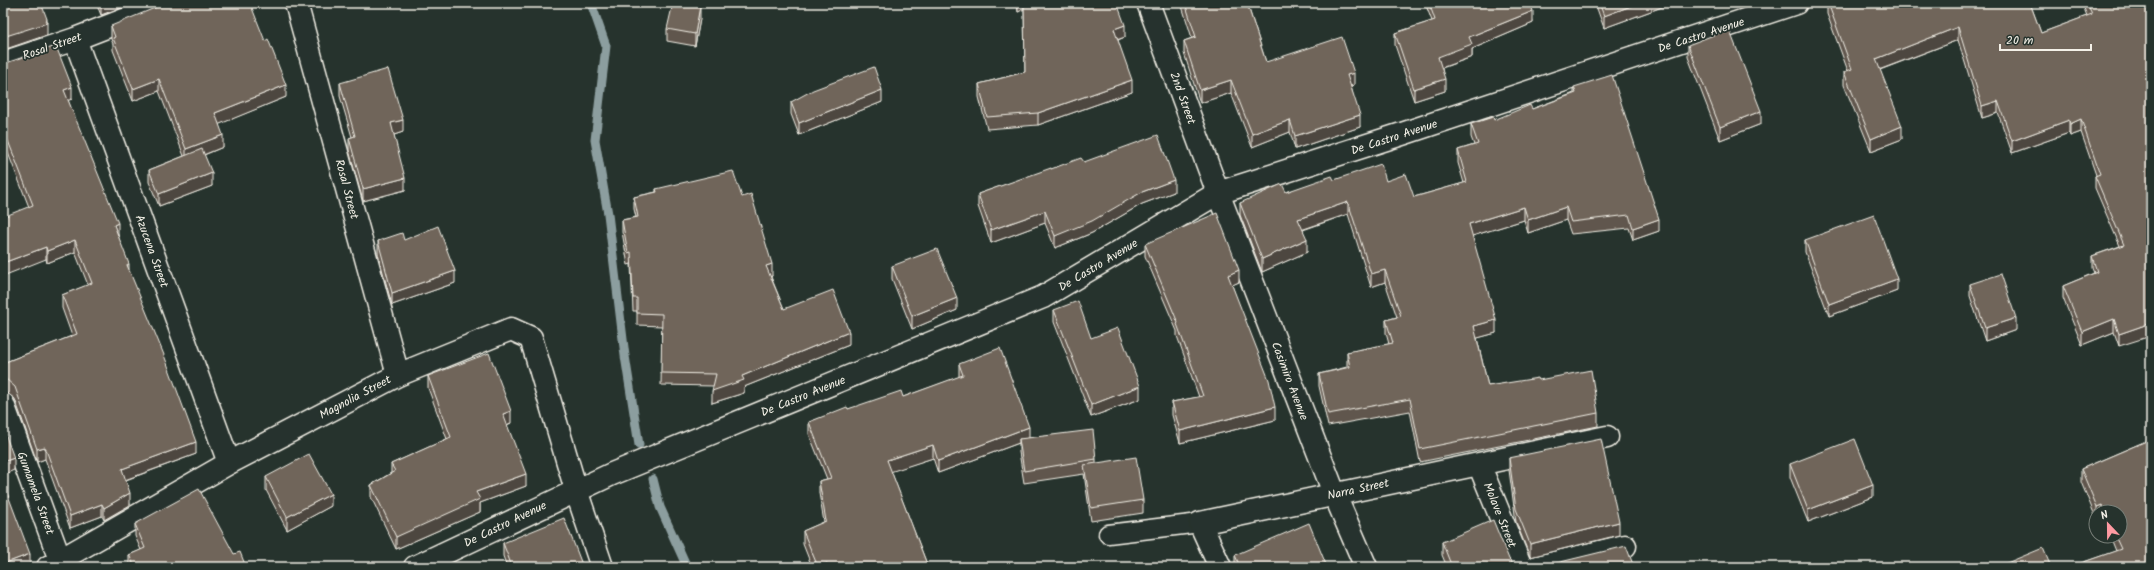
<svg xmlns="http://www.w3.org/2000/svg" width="2154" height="570" font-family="Kalam,sans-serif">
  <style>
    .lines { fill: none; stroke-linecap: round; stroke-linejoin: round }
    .stream { stroke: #8c9e9f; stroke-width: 9 }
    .service-casing { stroke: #f4f1e8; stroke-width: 21 }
    .minor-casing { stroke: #f4f1e8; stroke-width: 25 }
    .service { stroke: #26332d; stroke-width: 18 }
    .minor { stroke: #26332d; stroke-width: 22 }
    .wall { fill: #60574d; stroke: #f4f1e8 }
    .shaded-wall { fill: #4e473f; stroke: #f4f1e8 }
    .building { fill: #70655a; stroke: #f4f1e8 }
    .labels { text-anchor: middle; stroke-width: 3.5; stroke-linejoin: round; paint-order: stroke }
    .street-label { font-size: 12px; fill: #f4f1e8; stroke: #26332d }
  </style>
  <rect width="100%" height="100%" fill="#26332d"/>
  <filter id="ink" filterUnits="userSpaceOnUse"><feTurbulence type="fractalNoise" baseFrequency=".025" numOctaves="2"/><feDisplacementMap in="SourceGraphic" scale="8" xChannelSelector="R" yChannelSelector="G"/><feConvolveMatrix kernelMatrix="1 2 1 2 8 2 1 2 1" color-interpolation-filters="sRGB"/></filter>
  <g filter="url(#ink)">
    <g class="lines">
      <!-- stream -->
      <path class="stream" d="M591,3L606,46L595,140L608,214L625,356L639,445
        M653,479L660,507L687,567"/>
      <defs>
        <path id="service" d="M1108,534L1200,523"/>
        <path id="minor" d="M296,3L398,375
          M1148,3L1218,193L1334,493L1366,567
          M75,39L229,463
          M3,63L75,39L168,3
          M3,404L60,560
          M1479,464L1521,567
          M48,567L229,463L398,375L511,329L531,338L576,490L602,567
          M415,567L612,474L1043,297L1218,193L1405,133L1796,3
          M1220,567L1200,523L1607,437
          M1537,567L1625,546"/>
      </defs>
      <!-- service casing -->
      <use href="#service" class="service-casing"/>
      <!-- minor casing -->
      <use href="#minor" class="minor-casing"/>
      <!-- service -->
      <use href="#service" class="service"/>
      <!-- minor -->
      <use href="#minor" class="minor"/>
    </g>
    <!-- wall -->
    <path class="wall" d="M96,3H133L101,15Z
      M1017,3H1117L1125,37L1118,40L1132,92L1038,125L987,129L979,97V84L1025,72L1024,9L1018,12Z
      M1181,3H1247L1266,62L1354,85L1351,86L1360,127L1295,149L1290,132L1252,147L1231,93L1200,103L1184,53V41L1192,38Z
      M1425,3H1530L1533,23L1472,49V57L1442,68L1445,91L1414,101L1395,45V33L1432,21Z
      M1595,3H1673L1604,28Z
      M1827,3H2030L2041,33L2087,16L2082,3H2148L2119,346L2114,332L2082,345L2063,298V286L2094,273L2092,268V256L2120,246L2095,188V176L2096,175L2081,132L2070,136L2069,133L2012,153L1998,113L1982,118L1958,40L1880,70L1902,139L1871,151L1844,85V72L1848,71L1827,14Z
      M700,19L695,46L667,41V29Z
      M111,26L286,97L219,124L223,147L204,155L212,186L159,206L149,182V170L184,156L159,91L133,101L113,50V44L111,39Z
      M1688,45L1761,124L1720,140L1688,57Z
      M3,64L72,99L68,100L118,235L129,271L196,454L126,480L130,505L104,520L102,516L70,528L45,459L37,462L15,399L6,392H3V363L72,336L62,308V295L88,285L75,252L47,263L46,259L29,207L3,140Z
      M340,83L403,132L394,135L405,190L363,201L349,150V138L352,137L340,96Z
      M1574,87L1659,231L1633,240L1629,228L1571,234L1566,220L1528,233L1524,220L1472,236L1496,333L1477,338L1488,386L1539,380L1598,413V426L1420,462L1410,411L1328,426L1319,386V374L1347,367V352L1389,344L1386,333V320L1397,317L1385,282L1371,287L1348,214L1303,230L1307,252L1262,272L1240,215V203L1286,192L1334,180L1386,181L1414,197L1464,183L1458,163V150L1474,145L1471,137V124L1494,120L1532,109L1574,93Z
      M791,102H882L799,135L791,114Z
      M1084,162L1174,192L1142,204L1092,233L1055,248L1045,223L991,243L978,206V194L1051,169Z
      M656,189L742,197L772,276L771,277L784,309L849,345L744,387V393L712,403L714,386L661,385L662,326L637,325V311H633L631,264L628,265L622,232V220L636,217L634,209V197L656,192Z
      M404,240L455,283L392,305L378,254V241Z
      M1805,240L1897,291L1829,316L1805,252Z
      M1145,244L1239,282L1232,285L1275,420L1180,443L1172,415V402L1199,397L1177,336V331L1145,256Z
      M892,266L957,310L912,329L892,279Z
      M1970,284L2016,330L1985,341L1970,296Z
      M1054,310L1091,338L1140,399L1091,417L1054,322Z
      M959,364L1029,438L1096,459V463L1143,500V513L1091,521L1084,474L1024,483L1019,452V443L938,473L933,458L891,471L928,567H812L803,544V531L824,522L819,493V481L827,479L809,434V422L848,409L903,397L959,377Z
      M428,376L511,423L507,425L526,486L480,503V512L396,549L371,497V485L391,473V464L447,439L428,388Z
      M2151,439V567H2081V563L2116,551L2110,536H2120V512H2096V518L2081,482V469Z
      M1509,458L1619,535L1530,557L1516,522L1509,470Z
      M1790,464L1873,497L1808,522L1790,477Z
      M266,477L331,506L287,530L266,490Z
      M135,524L234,554L246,567H129V555L141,550L135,536Z
      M1442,542L1509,559L1513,564L1519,567H1634H1447L1442,555Z
      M503,543L583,567H507L503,556Z
      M1235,555L1327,567H1235Z"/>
    <!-- shaded-wall -->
    <path class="shaded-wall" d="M101,3H133L101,15Z
      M1018,3H1024V9L1018,12Z
      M1639,3H1673L1604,28V16Z
      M700,6V19L695,46V34Z
      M1533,11V23L1472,49V57L1438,69V57L1469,37Z
      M47,19V35L3,50V37Z
      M1125,25V37L1114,41V29Z
      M1958,27V40L1876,71V59Z
      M1354,73V85L1347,87V75Z
      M159,79V91L133,101V89Z
      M1445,79V91L1414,101V89Z
      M1132,80V92L1038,125V113Z
      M1231,80V93L1200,103V90Z
      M286,85V97L215,126V113Z
      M72,87V99L64,102V90Z
      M882,90V102L799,135V123Z
      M1998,101V113L1982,118V106Z
      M1761,111V124L1720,140V127Z
      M1360,115V127L1295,149V136Z
      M2081,119V132L2070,136V124Z
      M403,120V132L391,136V123Z
      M1290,120V132L1252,147V134Z
      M2069,120V133L2012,153V141Z
      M1902,126V139L1871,151V139Z
      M223,135V147L186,162V149Z
      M212,173V186L159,206V194Z
      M405,178V190L363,201V189Z
      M1174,180V192L1142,204L1092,233L1055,248V236L1142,192Z
      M1348,202V214L1298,231V219Z
      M1524,207V220L1469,237V224Z
      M1566,207V220L1528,233V220Z
      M1045,211V223L991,243V230Z
      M1659,219V231L1633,240V228Z
      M118,223V236L114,225Z
      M1307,239V252L1262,272V259Z
      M75,240V252L47,263V251Z
      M46,247V259L3,276V263Z
      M129,264V277L127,265Z
      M772,264V276L766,278V266Z
      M1239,270V282L1228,287V275Z
      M1385,270V282L1371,287V274Z
      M455,271V283L392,305V293Z
      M1897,279V291L1829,316V304Z
      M957,298V310L912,329V316Z
      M2016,318V330L1985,341V328Z
      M2114,319V332L2082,345V332Z
      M1496,320V333L1474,339V326Z
      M2151,323V336L2119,346V334Z
      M849,332V345L744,387V393L712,403V391L742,376Z
      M1140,386V399L1091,417V405Z
      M1275,407V420L1180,443V431Z
      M511,411V423L503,426V414Z
      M1029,427V440L1019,439V443L938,473V461Z
      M196,442V454L122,481V469Z
      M933,445V458L887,473V460Z
      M45,447V459L37,462V449Z
      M14,458V470L3,475V462Z
      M526,474V486L480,503V512L396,549V537L476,492Z
      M1873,485V497L1808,522V510Z
      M130,493V505L104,520V508Z
      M331,494V506L287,530V517Z
      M102,504V516L70,528V516Z
      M2102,505V512H2097V507Z
      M1619,522V535L1530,557V544Z
      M30,554V566L28,567H3V564Z
      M195,563V567H188Z
      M827,563V567H818Z"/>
    <!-- building -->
    <path class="building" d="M3,3H41L47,19L45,20L47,23L3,37Z
      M167,3H250L265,41L268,39L286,85L215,113L223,135L186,149L159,79L133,89L113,38L115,37L111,26Z
      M673,3H684L700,6L695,34L667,29Z
      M1024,3H1117L1125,25L1114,29L1132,80L1038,113L987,117L979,84L1025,72Z
      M1185,3H1247L1266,62L1342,37L1354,73L1347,75L1360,115L1295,136L1290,120L1252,134L1231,80L1200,90L1184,41L1196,37Z
      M1429,3H1530L1533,11L1469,37L1472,44L1438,57L1445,79L1414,89L1395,33L1435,20Z
      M1599,3H1639L1604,16Z
      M1828,3H2030L2041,33L2092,14L2087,3H2148L2151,11V323L2119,334L2114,319L2082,332L2063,286L2097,272L2092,256L2124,245L2095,176L2100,174L2081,119L2070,124L2069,120L2012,141L1998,101L1982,106L1958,27L1876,59L1902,126L1871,139L1844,72L1852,69Z
      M1729,29L1761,111L1720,127L1688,45Z
      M56,46L72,87L64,90L118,223L114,225L129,264L127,265L164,355L196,442L122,469L130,493L104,508L102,504L70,516L45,447L37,449L15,387L6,379L3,380V363L77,334L62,295L92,283L75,240L47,251L46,247L3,263V217L33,205L3,128V64Z
      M874,67L882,90L799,123L791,102L813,90Z
      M388,69L403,120L391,123L405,178L363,189L349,138L355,136L340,83Z
      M1612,75L1659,219L1633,228L1629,215L1571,222L1566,207L1528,220L1524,207L1469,224L1496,320L1474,326L1488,386L1538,378L1539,380L1591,370L1598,413L1420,449L1410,399L1328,414L1319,374L1350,367L1347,352L1393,343L1386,320L1401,316L1385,270L1371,274L1348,202L1298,219L1307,239L1262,259L1240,203L1282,184L1286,192L1332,176L1334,180L1381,164L1386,181L1406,174L1414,197L1467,182L1458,150L1478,144L1471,124L1493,117L1494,120L1530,105L1532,109L1576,93L1574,87Z
      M1158,135L1174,180L1142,192L1092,221L1055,236L1045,211L991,230L978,194L1051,168V169L1081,158L1084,162Z
      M202,149L212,173L159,194L149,170Z
      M733,171L742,197L751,194L772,264L766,266L784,309L833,290L849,332L742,376L744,380L712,391L716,374L661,373L662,314L637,313V298H633L631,252L628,253L622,220L638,217L634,197L657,192L656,189Z
      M1217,213L1239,270L1228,275L1269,380L1275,407L1180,431L1172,402L1203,396L1177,324L1178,323L1145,244Z
      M1874,215L1897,279L1829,304L1805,240Z
      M438,226L455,271L392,293L378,241L402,233L404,240Z
      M937,249L957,298L912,316L892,266Z
      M2001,274L2016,318L1985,328L1970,284Z
      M1078,301L1091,338L1118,328L1140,386L1091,405L1054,310Z
      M1000,348L1029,427L938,461L933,445L887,460L928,567H829L827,563L818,567L803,531L826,521L819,481L831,478L809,422L847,407L848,409L901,391L903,397L963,375L959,364Z
      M489,353L511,411L503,414L526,474L476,492L480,499L396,537L371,485L395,471L391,464L451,437L428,376Z
      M3,428L14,458L3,462Z
      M1093,430L1096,459L1024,471L1019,439Z
      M1601,439L1619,522L1530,544L1516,509L1509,458Z
      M1855,439L1873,485L1808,510L1790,464Z
      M2151,439V567H2083L2081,563L2121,549L2115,536H2120V512H2105L2102,505L2097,507L2081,469Z
      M309,454L331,494L287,517L266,477Z
      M1136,457L1143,500L1091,508L1084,465Z
      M3,482L30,554L3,564Z
      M199,489L234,554L240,552L246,567H197L195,563L188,567H135L129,555L145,548L135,524Z
      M564,518L583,567H512L503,543Z
      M1493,520L1509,559L1513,564L1519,567L1529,564L1540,567L1626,546L1634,567H1452L1442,542Z
      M1309,523L1327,567H1240L1235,555Z
      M2043,548L2051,567H2003L2002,565Z"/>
  </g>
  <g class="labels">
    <!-- street labels -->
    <g class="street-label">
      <text transform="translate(1701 35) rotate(-18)" y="4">De Castro Avenue</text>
      <text transform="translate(52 46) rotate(-19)" y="4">Rosal Street</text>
      <text transform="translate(1183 98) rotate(70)" y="4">2nd Street</text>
      <text transform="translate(1394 137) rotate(-18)" y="4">De Castro Avenue</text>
      <text transform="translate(347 189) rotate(75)" y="4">Rosal Street</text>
      <text transform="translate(152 251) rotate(70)" y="4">Azucena Street</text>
      <text transform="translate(1098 265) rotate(-31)" y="4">De Castro Avenue</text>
      <text transform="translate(1290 381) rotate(69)" y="4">Casimiro Avenue</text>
      <text transform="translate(803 396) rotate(-22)" y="4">De Castro Avenue</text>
      <text transform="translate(355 397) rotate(-28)" y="4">Magnolia Street</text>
      <text transform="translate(1358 489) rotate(-12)" y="4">Narra Street</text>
      <text transform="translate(36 493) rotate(70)" y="4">Gumamela Street</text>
      <text transform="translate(1500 515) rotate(68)" y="4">Molave Street</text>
      <text transform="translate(505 524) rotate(-26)" y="4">De Castro Avenue</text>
    </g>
  </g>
  <!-- margin -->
  <rect width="2154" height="570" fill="none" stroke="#26332d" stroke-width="16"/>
  <rect x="8" y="8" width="2138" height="554" fill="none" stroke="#f4f1e8" stroke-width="1.5" filter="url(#ink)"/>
  <!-- north arrow -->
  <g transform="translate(2108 524) rotate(338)"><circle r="19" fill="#26332d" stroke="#787f78"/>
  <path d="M0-3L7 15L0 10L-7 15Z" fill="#ff9aa2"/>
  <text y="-6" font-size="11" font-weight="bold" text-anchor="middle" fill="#f4f1e8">N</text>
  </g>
  <!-- scale -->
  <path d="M2000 44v6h91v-6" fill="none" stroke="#f4f1e8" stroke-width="2"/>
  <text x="2006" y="44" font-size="12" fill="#f4f1e8" stroke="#26332d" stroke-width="3" paint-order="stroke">20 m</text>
</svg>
